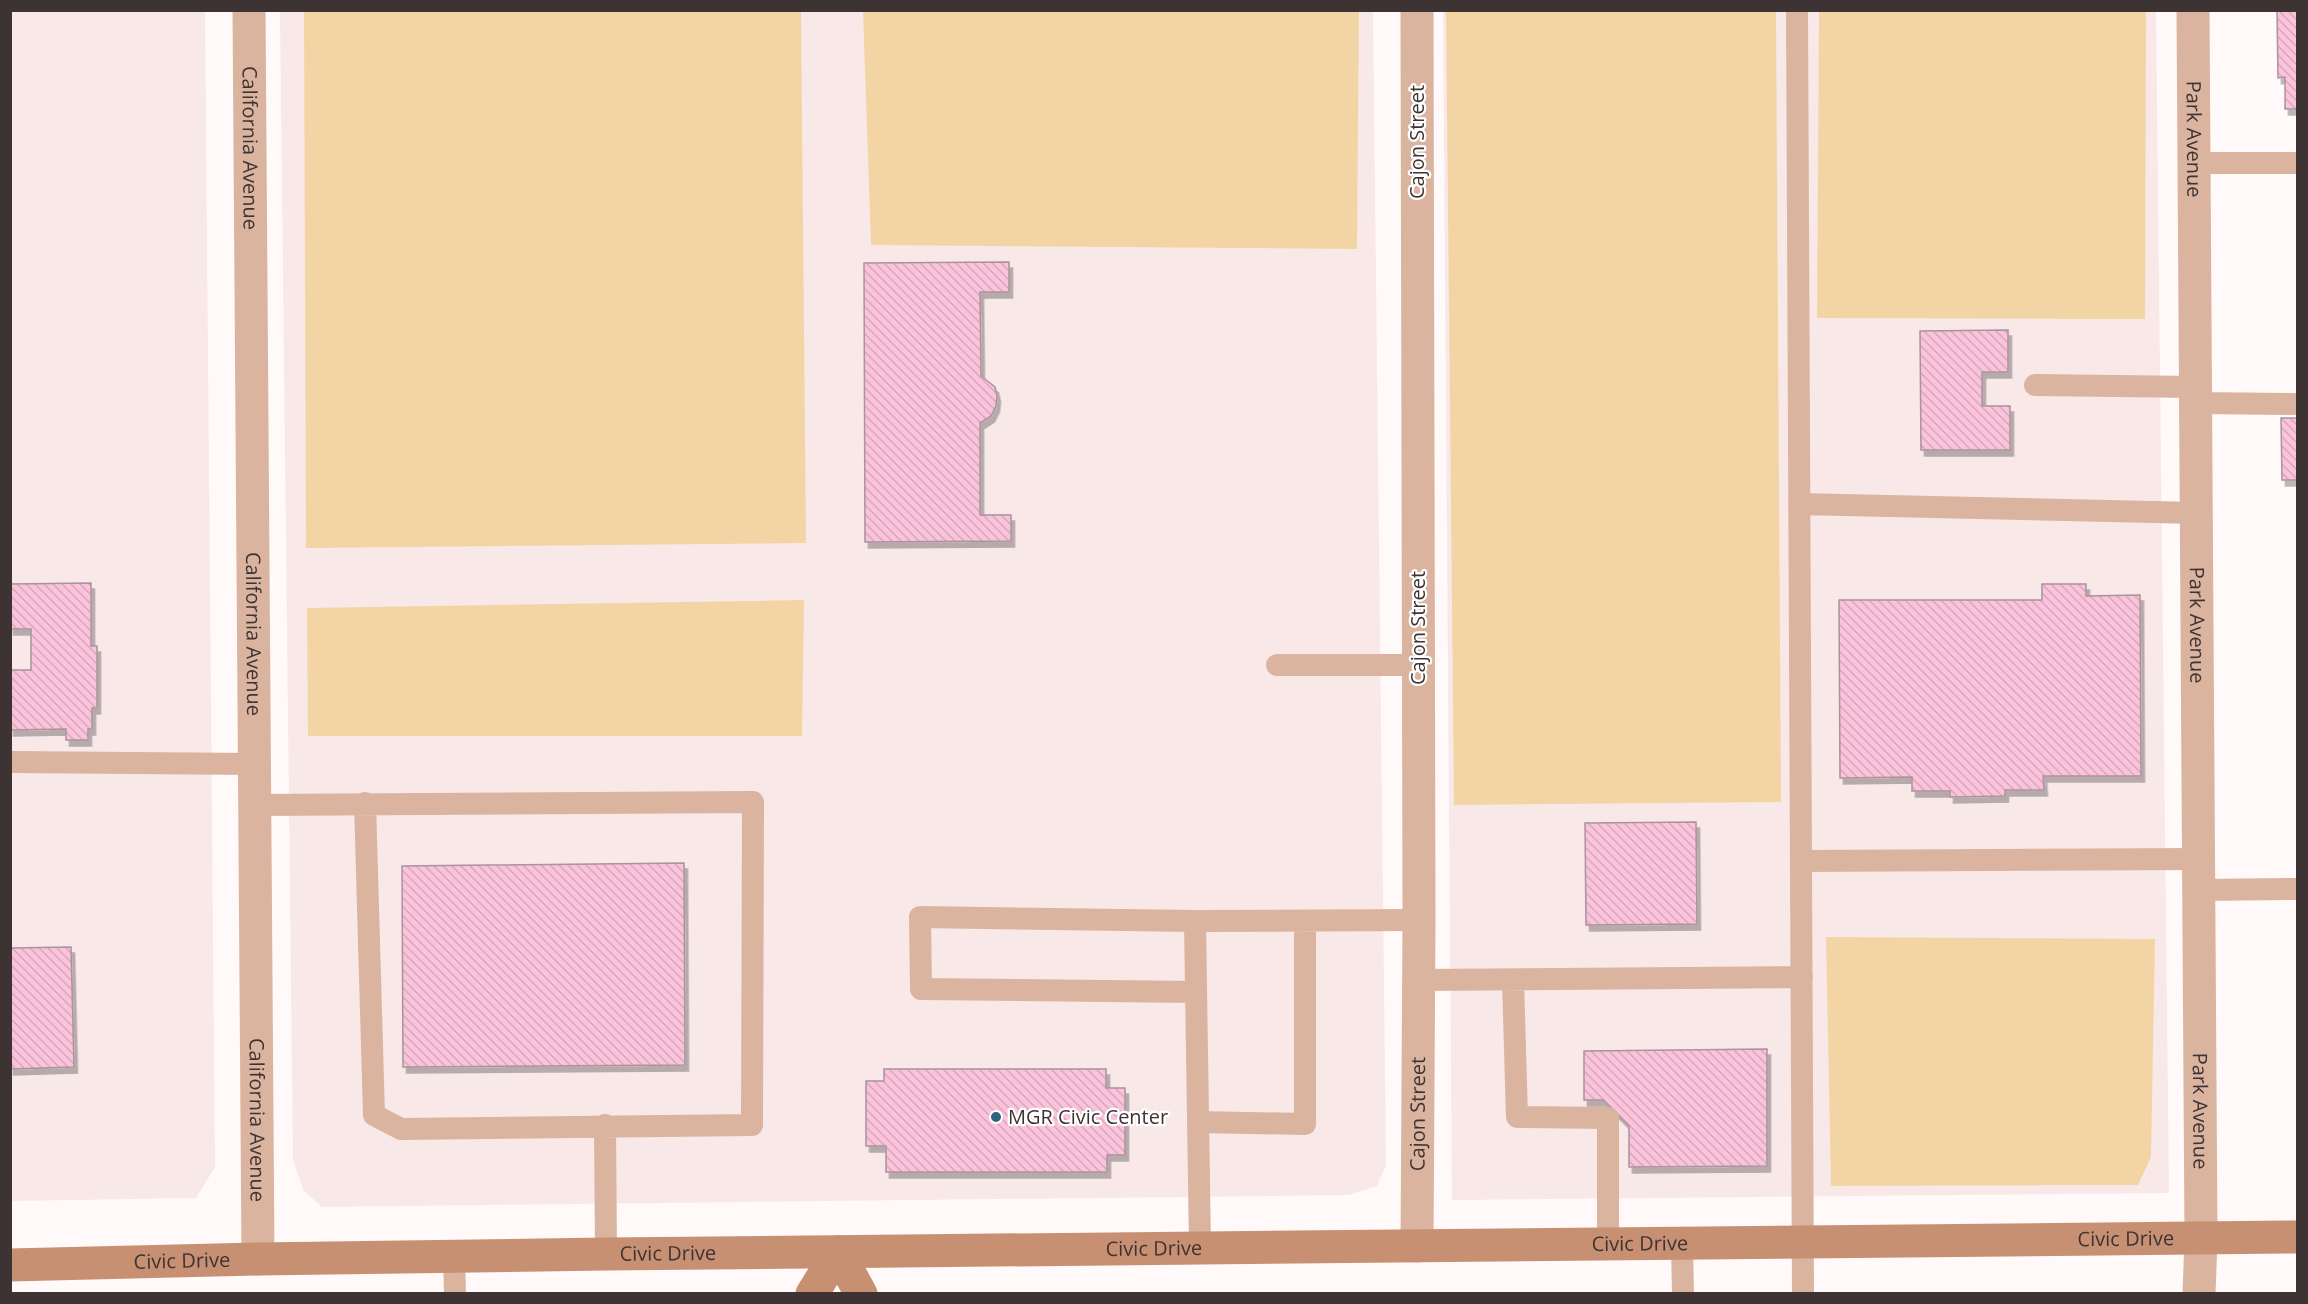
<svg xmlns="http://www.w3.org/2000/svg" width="2308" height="1304" font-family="'Open Sans',sans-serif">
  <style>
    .built { fill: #f8e9e8 }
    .green { fill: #f3d5a5 }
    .building { fill: url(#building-back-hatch); stroke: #aa939d; stroke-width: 1.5; filter: url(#shadow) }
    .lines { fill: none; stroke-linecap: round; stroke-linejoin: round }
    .lane { stroke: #dab49f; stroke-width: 22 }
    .street { stroke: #dab49f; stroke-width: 33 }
    .secondary { stroke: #c79072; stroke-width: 33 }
    .poi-dot { fill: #2f6580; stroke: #fff; stroke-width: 2 }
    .labels { text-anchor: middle; stroke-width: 4.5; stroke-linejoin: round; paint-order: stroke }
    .street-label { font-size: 20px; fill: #3e3333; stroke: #fff }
    .poi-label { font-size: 20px; fill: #3e3333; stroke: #fff; text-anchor: start }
  </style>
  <defs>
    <pattern id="building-back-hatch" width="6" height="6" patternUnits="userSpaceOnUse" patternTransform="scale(1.5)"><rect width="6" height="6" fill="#fac3db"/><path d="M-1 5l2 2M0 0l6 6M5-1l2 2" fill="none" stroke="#d7a8bc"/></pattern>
    <filter id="shadow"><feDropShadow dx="3.5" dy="6" stdDeviation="0" flood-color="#0004"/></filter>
  </defs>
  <rect width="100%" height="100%" fill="#fff9f9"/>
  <!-- built -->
  <path class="built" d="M10,11H205L215,1167L196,1198L11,1201Z
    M280,11H1373L1386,1165L1377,1186L1349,1195L322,1207L303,1190L293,1159Z
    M1443,11H2156L2169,1193L1452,1200Z"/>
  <!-- green -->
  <path class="green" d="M304,11H801L806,543L306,548Z
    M863,11H1359L1357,249L871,245Z
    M1446,11H1776L1781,802L1454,805Z
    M1819,11H2146L2145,319L1817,318Z
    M804,600L802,736H308L307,608Z
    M1826,937L2155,939L2151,1157L2138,1185L1831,1186Z"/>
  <!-- building -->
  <path class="building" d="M2277,10H2298V109H2285V77L2278,78Z
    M1009,262V292H980L981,376L995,387L997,396L996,406L991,416L980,423V515H1011V541L865,542L864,263Z
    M2008,330V372H1982V406H2010V450H1921L1920,331Z
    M2281,418H2298V480H2282Z
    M91,583V646H97V708H92V729H88V740H66V729L10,730V670H31V629H10V584Z
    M2042,584H2086V596L2140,595L2141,776H2043L2044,790H2005V796L1950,797V791H1912V777L1840,778L1839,600H2042Z
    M1696,822L1697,924L1586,925L1585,823Z
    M684,863L685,1065L403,1067L402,866Z
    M71,947L74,1067L10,1069V948Z
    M1767,1049V1166L1629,1167V1126L1603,1100H1584V1051Z
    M884,1069H1106V1088H1125V1155H1107V1172H886V1146H866V1081H884Z"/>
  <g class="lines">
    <!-- lane -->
    <path class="lane" d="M1797,10L1803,1294
      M2194,163H2298
      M2035,385L2196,387
      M2196,403L2298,404
      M1799,504L2196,513
      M1277,665H1419
      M10,762L254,764
      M254,805L753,802L752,1125L401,1129L374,1115L365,803
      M1801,861L2199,859
      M2199,890L2298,889
      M1195,921L920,917L921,989L1196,992
      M1418,980L1802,977
      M1513,980L1517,1117L1608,1118V1244
      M1198,1122L1305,1124V921
      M605,1125L606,1254
      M1682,1244L1683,1294
      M1200,1248L1195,921L1419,920
      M454,1256L455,1294"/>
    <!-- street -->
    <g class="street">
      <path id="s1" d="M249,10L258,1259"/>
      <path id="s2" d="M2193,10L2201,1239L2199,1294"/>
      <path id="s3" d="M1417,1246L1419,920L1417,10"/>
    </g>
    <!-- secondary -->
    <g class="secondary">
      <path d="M838,1252L861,1294"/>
      <path id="s4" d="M10,1265L258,1259L606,1254L2298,1237"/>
      <path d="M812,1294L838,1252"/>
    </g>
  </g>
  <!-- markers -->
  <circle class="poi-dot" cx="996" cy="1117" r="6"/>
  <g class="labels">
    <!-- street labels -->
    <g class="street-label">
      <text dy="7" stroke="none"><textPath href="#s2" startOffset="129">Park Avenue</textPath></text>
      <text transform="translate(1417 142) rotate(-90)" y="7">Cajon Street</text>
      <text dy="7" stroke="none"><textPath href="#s1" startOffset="138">California Avenue</textPath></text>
      <text dy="7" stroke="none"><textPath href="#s2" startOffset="615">Park Avenue</textPath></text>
      <text transform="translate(1418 628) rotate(-90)" y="7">Cajon Street</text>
      <text dy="7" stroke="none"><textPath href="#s1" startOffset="624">California Avenue</textPath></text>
      <text dy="7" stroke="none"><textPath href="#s2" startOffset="1101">Park Avenue</textPath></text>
      <text dy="7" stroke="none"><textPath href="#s3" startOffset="132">Cajon Street</textPath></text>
      <text dy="7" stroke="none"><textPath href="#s1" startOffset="1110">California Avenue</textPath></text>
      <text dy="7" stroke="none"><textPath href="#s4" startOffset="2116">Civic Drive</textPath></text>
      <text dy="7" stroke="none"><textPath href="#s4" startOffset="1630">Civic Drive</textPath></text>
      <text dy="7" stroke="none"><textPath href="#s4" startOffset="1144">Civic Drive</textPath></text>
      <text dy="7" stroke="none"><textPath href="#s4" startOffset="658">Civic Drive</textPath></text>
      <text dy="7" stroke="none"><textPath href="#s4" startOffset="172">Civic Drive</textPath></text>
    </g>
    <!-- poi labels -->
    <g class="poi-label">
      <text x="1008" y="1124">MGR Civic Center</text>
    </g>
  </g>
  <!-- border -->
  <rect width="2308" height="1304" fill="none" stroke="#3e3333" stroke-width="24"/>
</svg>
